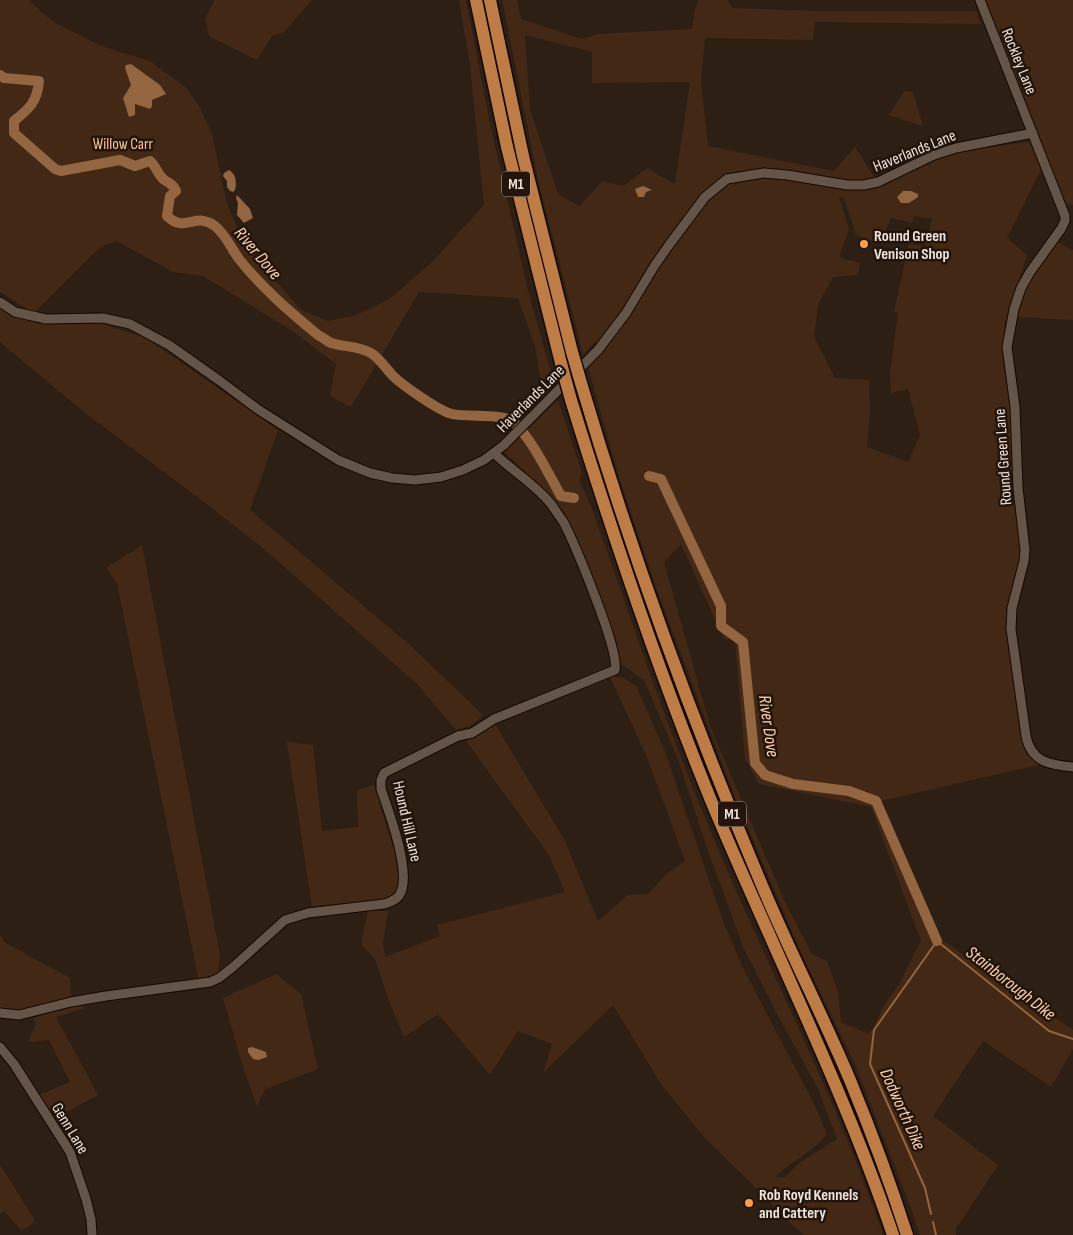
<svg xmlns="http://www.w3.org/2000/svg" width="1073" height="1235" font-family="'Sofia Sans Condensed',sans-serif">
  <style>
    .green { fill: #432915; fill-rule: evenodd }
    .water { fill: #936540 }
    .lines { fill: none; stroke-linecap: round; stroke-linejoin: round }
    .stream { stroke: #936540; stroke-width: 2 }
    .river { stroke: #936540; stroke-width: 10 }
    .minor-casing { stroke: #140802; stroke-width: 11 }
    .highway-casing { stroke: #140802; stroke-width: 15 }
    .minor { stroke: #655448; stroke-width: 9 }
    .highway { stroke: #be7d47; stroke-width: 12 }
    .highway-bridge-casing { stroke: #140802; stroke-width: 15; stroke-linecap: butt }
    .highway-bridge { stroke: #be7d47; stroke-width: 12 }
    .poi-dot { fill: #fb9e50; stroke: #23150b; stroke-width: 2 }
    .labels { text-anchor: middle; stroke-width: 5; stroke-linejoin: round; paint-order: stroke }
    .shield { fill: #23150b; stroke: #b0a59d; stroke-width: 1 }
    .shield-label { font-size: 15px; font-weight: bold; fill: #ede3dc }
    .street-label { font-size: 16px; fill: #ede3dc; stroke: #23150b }
    .park-label { font-size: 16px; fill: #fbc296; stroke: #23150b }
    .poi-label { font-size: 16px; font-weight: bold; fill: #ede3dc; stroke: #23150b; text-anchor: start }
    .water-label { font-size: 18px; font-style: italic; fill: #fed3b2; stroke: #23150b }
  </style>
  <rect width="100%" height="100%" fill="#2d1f14"/>
  <!-- green -->
  <path class="green" d="M0,0H28L52,21L101,46L150,61L185,87L199,106L212,134L227,204L245,246L301,310L328,321L356,315L391,298L432,262L484,205L470,65L459,0H466L490,123L528,291L554,383L543,397L535,346L518,298L419,292L351,407L330,396L336,364L294,332L203,276L173,272L117,241L100,247L34,313L0,292Z
    M215,0H312L284,32L272,36L257,60L209,36L205,19Z
    M502,0H517L521,19L582,39L598,34L692,29L695,9L699,0H727L733,8L815,11H976L981,24L815,22L813,40L705,38L701,82L708,146L834,171L855,147L874,177L953,152L1029,142L1042,167L1007,238L1027,255L1005,322L1002,355L1010,406L1013,499L1022,549L1011,589L1006,628L1020,731L1026,754L1042,764L881,801L942,940L1073,1030V1049L1051,1087L983,1041L933,1116L998,1165L956,1229V1235H920L909,1203L854,1062L799,948L735,797L657,590L621,484L588,367L597,359L596,341L583,354L539,184ZM525,35L592,52V83L690,82L675,184L647,168L624,186L602,181L580,206L558,194L530,109ZM839,197L844,198L856,235L875,242L880,234L885,232L891,218L912,223L914,216L932,219L925,247L909,243L894,312L898,313L890,373L891,393L908,389L920,435L908,462L867,447L870,410L869,380L835,378L814,337L818,305L833,277L858,275L860,263L839,257L849,229ZM681,544L724,639H735L745,758L759,784L871,807L921,941L899,984L883,1007L874,1027L868,1034L841,1022L838,992L827,961L812,954L785,902L710,726L664,562Z
    M983,0H1073V205L1065,203Z
    M904,91L913,92L923,126L889,115Z
    M1057,242L1073,250V320L1016,317L1023,291Z
    M0,307L11,316L39,324H103L146,338L278,430L250,510L411,646L483,715L470,726L456,730L417,684L263,548L200,499L85,413L0,342Z
    M558,400L582,473L579,480L591,506C630,615 666,726 711,832C767,967 836,1096 883,1235H804L788,1221L761,1193L705,1138L661,1084L613,1005L543,1073L552,1044L518,1031L490,1075L438,1014L404,1037L389,1001L375,959L361,944L368,911H388L383,942L385,957L440,936L437,925L565,892L549,855L466,741L495,724L565,841L598,921L628,895L648,894L667,873L685,861L647,757L610,677H622L636,686L664,749L723,921L743,968L814,1104L827,1134C816,1149 791,1162 776,1176L784,1178L799,1163L837,1139L818,1089L776,1012L744,949L708,851L678,759L644,680L621,664L617,643L565,513L545,490L504,452Z
    M142,545L220,955L218,974L208,980L199,981L117,583L106,568Z
    M287,742L313,745L322,831L358,827L357,790L374,785L401,873L397,892L390,899L312,906Z
    M0,934L4,942L70,978L71,999L20,1012L0,1010Z
    M276,974L301,994L318,1069L265,1089L257,1106L244,1070L223,998Z
    M78,1004L85,1008L56,1017L98,1095L56,1118L39,1095L70,1082L49,1040L28,1042L36,1024L33,1018Z
    M0,1165L35,1220L28,1227L21,1230L4,1211L0,1214Z"/>
  <!-- water -->
  <path class="water" d="M131,64L160,85L166,94L152,100V106L150,109L135,104V115L129,117L123,98L131,85L125,68L126,65Z
    M229,170C236,174 237,182 235,190L233,192L230,191L227,187V181L223,176L224,173Z
    M643,186L652,190L646,192L644,197H638L635,189Z
    M903,191H911L918,194V197L909,203H901L897,197Z
    M237,195L250,209L253,218L244,223L237,215L238,203L236,198Z
    M252,1047L266,1052L267,1057L258,1060L253,1059L248,1052V1048Z"/>
  <g class="lines">
    <!-- stream -->
    <path class="stream" d="M931,1214L925,1188L870,1064L874,1030L937,941L1049,1031L1073,1039
      M933,1222L936,1235"/>
    <!-- river -->
    <path class="river" d="M0,75L4,78L39,81C37,102 30,108 14,121V133L55,169L61,171L120,160L135,166L150,161C156,166 157,173 163,179C169,183 173,184 176,191L170,196L167,216C186,234 195,211 215,226C226,235 231,248 239,259C262,288 290,312 318,335C322,337 327,341 331,343C344,347 359,346 371,353C379,358 386,368 392,375C402,385 439,411 452,414C465,417 499,414 508,419C527,428 550,477 561,496L574,498
      M649,476L661,479L721,606V626L743,642L755,763L765,775L793,784L849,791L876,801L937,941"/>
    <defs>
      <path id="minor" d="M980,0L1065,216V221L1061,229L1030,272L1021,288L1014,309L1007,347L1015,407L1018,488L1025,550L1024,561L1012,608L1011,629L1026,736C1031,762 1050,765 1073,767
        M0,302L15,312L46,319L103,318L130,324L169,345L220,381L259,410L338,460L370,473L392,478L415,480L441,477L463,470L484,460L504,445L598,350L626,313L655,265L669,245L705,197L727,179L764,173L787,175L847,185H864L878,182L934,155L956,148L1033,133
        M0,1013L19,1015L71,1002L106,996L210,982L219,978L233,967L285,920L308,913L384,904C390,902 397,900 400,894C412,873 389,812 381,789V780L384,773L458,736L472,733L494,719L615,670C620,651 575,545 564,523C560,517 555,510 551,504C535,484 512,471 494,453
        M0,1047L14,1064L70,1152L86,1199L91,1219L92,1235"/>
      <path id="highway" d="M476,0L507,147L562,367
        M490,0L523,156L572,352
        M581,383C631,553 692,720 761,883C789,950 822,1014 850,1080C871,1131 890,1182 907,1235
        M571,400C613,536 658,671 712,803C772,947 843,1087 893,1235"/>
    </defs>
    <!-- minor casing -->
    <use href="#minor" class="minor-casing"/>
    <!-- highway casing -->
    <use href="#highway" class="highway-casing"/>
    <!-- minor -->
    <use href="#minor" class="minor"/>
    <!-- highway -->
    <use href="#highway" class="highway"/>
    <defs>
      <path id="highway-bridge" d="M572,352L581,383
        M562,367L571,400"/>
    </defs>
    <!-- highway-bridge casing -->
    <use href="#highway-bridge" class="highway-bridge-casing"/>
    <!-- highway-bridge -->
    <use href="#highway-bridge" class="highway-bridge"/>
  </g>
  <!-- markers -->
  <g class="poi-dot">
    <circle cx="864" cy="244" r="5"/>
    <circle cx="749" cy="1203" r="5"/>
  </g>
  <g class="labels">
    <!-- shield labels -->
    <g class="shield">
      <rect x="502" y="171.5" width="28" height="25" rx="4"/>
      <rect x="718" y="801.5" width="28" height="25" rx="4"/>
    </g>
    <g class="shield-label">
      <text x="516" y="189">M1</text>
      <text x="732" y="819">M1</text>
    </g>
    <!-- street labels -->
    <g class="street-label">
      <text transform="translate(1020 61) rotate(68)" y="6">Rockley Lane</text>
      <text transform="translate(914 150) rotate(-22)" y="6">Haverlands Lane</text>
      <text transform="translate(530 398) rotate(-45)" y="6">Haverlands Lane</text>
      <text transform="translate(1002 457) rotate(-94)" y="6">Round Green Lane</text>
      <text transform="translate(408 821) rotate(77)" y="6">Hound Hill Lane</text>
      <text transform="translate(71 1128) rotate(59)" y="6">Genn Lane</text>
    </g>
    <!-- park labels -->
    <g class="park-label">
      <text x="123" y="149">Willow Carr</text>
    </g>
    <!-- poi labels -->
    <g class="poi-label">
      <text x="874" y="241">Round Green<tspan x="874" dy="18">Venison Shop</tspan></text>
      <text x="759" y="1200">Rob Royd Kennels<tspan x="759" dy="18">and Cattery</tspan></text>
    </g>
    <!-- water labels -->
    <g class="water-label">
      <text transform="translate(258 253) rotate(50)" y="6">River Dove</text>
      <text transform="translate(769 726) rotate(82)" y="6">River Dove</text>
      <text transform="translate(1011 983) rotate(38)" y="6">Stainborough Dike</text>
      <text transform="translate(903 1109) rotate(66)" y="6">Dodworth Dike</text>
    </g>
  </g>
</svg>
